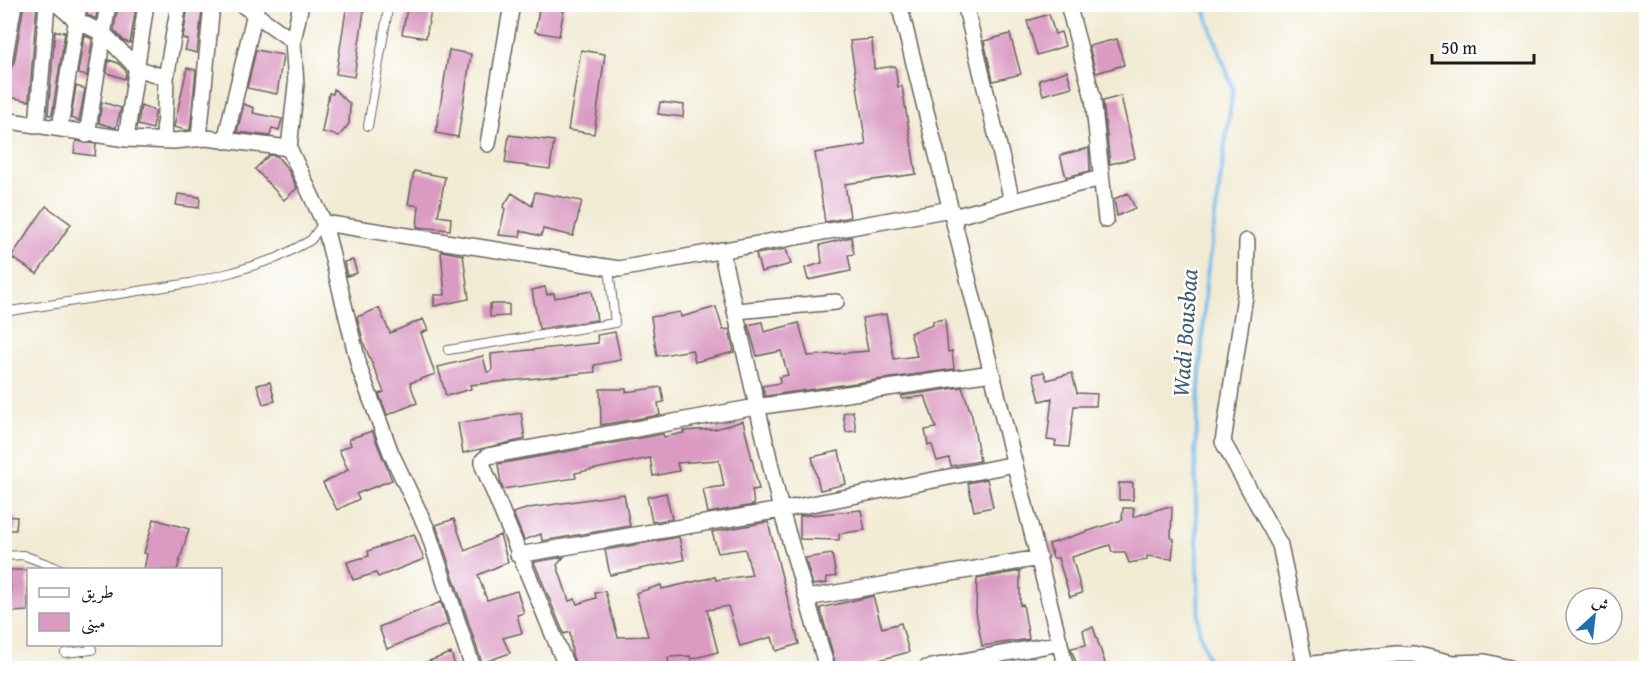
<svg xmlns="http://www.w3.org/2000/svg" width="1651" height="673" font-family="'Gentium Book Plus',Amiri,serif">
  <style>
    .lines { fill: none; stroke-linecap: round; stroke-linejoin: round }
    .stream { stroke: #77bfef; stroke-width: 4 }
    .building { fill: #da9ac2 }
    .lane-casing { stroke: #67645c; stroke-width: 10 }
    .street-casing { stroke: #67645c; stroke-width: 18 }
    .lane { stroke: #fff; stroke-width: 8 }
    .street { stroke: #fff; stroke-width: 15 }
    .labels { text-anchor: middle; stroke-width: 4.5; stroke-linejoin: round; paint-order: stroke }
    .water-label { font-size: 24px; font-style: italic; fill: #405d70; stroke: #fff }
  </style>
  <rect width="100%" height="100%" fill="#fff"/>
  <filter id="ink" filterUnits="userSpaceOnUse"><feTurbulence type="fractalNoise" baseFrequency=".0167" numOctaves="2"/><feDisplacementMap in="SourceGraphic" scale="12" xChannelSelector="R" yChannelSelector="G"/><feConvolveMatrix kernelMatrix="1 2 1 2 8 2 1 2 1" color-interpolation-filters="sRGB"/></filter>
  <filter id="wash" filterUnits="userSpaceOnUse"><feTurbulence type="fractalNoise" baseFrequency=".008" numOctaves="4" result="noise"/><feDisplacementMap in="SourceGraphic" scale="24" xChannelSelector="R" yChannelSelector="G"/><feGaussianBlur stdDeviation="1.35" result="paint"/><feColorMatrix in="noise" values="0 0 0 0 0 0 0 0 0 0 0 0 0 0 0 0 0 1.4 0 .05"/><feComposite in="paint" operator="in"/></filter>
  <g filter="url(#wash)">
    <rect width="100%" height="100%" fill="#f2ebd4"/>
    <g class="lines">
      <!-- stream -->
      <path class="stream" d="M1202,4L1233,89L1206,282L1195,452L1199,631L1211,668"/>
    </g>
    <g id="blocks">
      <!-- building -->
      <path class="building" d="M24,4H37L29,101L5,96L10,76H4V70L11,68L14,63Z
        M89,4H98L96,19L87,15Z
        M118,4L136,6L130,43L124,41L114,30Z
        M347,4H365L354,77L336,74Z
        M408,4H432L426,38L402,34Z
        M540,4H565L559,36L535,32Z
        M188,7L202,10L197,53L185,50L188,40L183,38Z
        M1049,14L1055,34L1061,32L1065,46L1037,55L1027,21Z
        M55,31L65,32L52,115H48Z
        M1010,34L1021,74L993,81L984,41Z
        M84,35L92,39L87,76L78,74Z
        M872,39L874,69L895,66L898,87L902,86L916,174L845,184L850,217L825,222L815,153L866,145L850,41Z
        M1117,39L1124,65L1096,73L1089,46Z
        M256,50L283,55L277,94L247,88Z
        M449,50L471,54L458,137L436,133Z
        M581,50L605,54L594,134L568,130Z
        M109,60L118,63L126,71L125,79L107,73Z
        M187,68L196,70L190,130H185L174,127Z
        M1067,71L1072,87L1043,95L1039,80Z
        M76,86L85,89L79,121L71,118Z
        M334,89L350,104L349,124L339,136L322,132L329,93L333,94Z
        M1121,96L1135,158L1110,164L1103,101Z
        M102,102L121,108L116,128L99,123Z
        M660,102L684,105L683,117L658,114Z
        M244,104L254,108L253,113L282,119L279,130L272,128L270,136L237,132Z
        M141,106L155,111L153,129L138,125Z
        M509,135L554,141L550,169L505,163Z
        M76,141L96,144L95,156L74,153Z
        M1089,148L1090,171L1066,177L1060,155Z
        M269,155L277,156L287,168L297,188L284,200L255,169Z
        M414,171L445,177L438,216L451,218L450,230L417,227L419,206L408,204Z
        M535,192L582,201L573,236L543,229L541,236L521,231L520,237L499,235L505,209L503,207L512,193L532,206Z
        M1128,193L1135,208L1117,216L1114,199Z
        M178,194L200,197L199,208L176,205Z
        M46,206L71,224L37,274L11,257Z
        M851,237L854,254L848,255L851,271L808,280L805,268L822,263L820,245Z
        M786,249L791,264L761,272L756,254Z
        M441,251L463,255L469,299L434,306V295H445Z
        M353,260L357,273L347,276L344,262Z
        M545,287L547,295L554,293L555,298L592,291L597,320L539,329L532,290Z
        M490,304H509V316L490,317Z
        M716,307L723,330L729,329L734,352L695,362L692,350L657,356L651,317L680,312L681,317Z
        M379,308L390,333L423,319L428,330L421,333L435,374L410,383L417,403L387,415L379,394L384,392L364,344L357,317Z
        M886,314L894,359L917,356L910,333L933,325V321L945,319L948,352L952,351L954,369L765,396L762,386L780,383L779,377L788,375L781,351L757,356L748,325L762,322L764,332L799,323L808,356L868,351L862,318Z
        M615,332L621,360L594,365L595,372L470,385L471,389L446,396L438,367L483,356L487,372L492,371L491,354L598,343L597,335Z
        M1044,372L1047,380L1072,373L1077,393L1097,394L1096,406H1074L1069,447L1055,446L1056,441L1047,440L1052,398L1040,401L1033,374Z
        M270,382L275,401L263,404L257,385Z
        M661,387L664,402L658,403L660,415L601,425L600,389H626V392Z
        M962,387L972,416L980,461L951,466L949,458L937,461L932,445H928L925,430L936,428L925,396L902,399V396Z
        M853,411L856,431L846,432L843,413Z
        M521,413L525,439L463,453L458,423Z
        M743,421L759,489L752,490L754,505L708,513L703,489L724,486L719,460L677,463L679,471L653,476L650,458L575,473L576,478L503,489L501,484L498,464L663,434L664,437L684,433L683,431L715,429Z
        M372,431L392,480L356,494L359,499L337,510L323,483L348,470L339,450L351,445L349,439Z
        M839,451L846,484L820,490L812,457Z
        M987,479L993,507L974,511L968,483Z
        M1119,483H1133V500H1119Z
        M666,493L672,519L652,522L647,497Z
        M624,494L630,526L542,541L541,534L524,540L513,513L529,508Z
        M1166,507H1172L1171,538L1174,539L1172,559L1147,556V560L1129,563L1125,552H1112L1110,545L1072,557L1082,593L1070,597L1058,558H1053L1049,544L1122,520L1123,508H1134L1133,517Z
        M861,510L865,530L839,534V540L800,539V516Z
        M4,516L17,517L16,530H4Z
        M154,519L189,529L177,570H144L147,554L144,553Z
        M454,519L465,551L500,535L508,562L478,575L487,600L517,591L524,613L517,615L522,633L503,638L510,653L482,663L436,525Z
        M768,522L799,644L776,651L772,637L740,646L728,606L707,610L718,652L691,659L690,656L668,657L669,667L630,669V664L607,666V669H577L572,654L570,632L564,634L534,562L564,557L557,565L569,601L575,599L577,604L596,598L595,593L605,591L618,637L648,636L636,593L661,585L662,589L715,577L716,580L752,575L745,549L718,553L712,532Z
        M414,534L424,559L378,577L376,573L353,580L347,562L369,556L368,551Z
        M679,537L684,560L610,575L605,550Z
        M832,554L836,576L826,578L827,583L813,585L805,558Z
        M10,570H28V611L11,612Z
        M1020,571V605L1023,604L1029,639L982,646L976,612L977,579Z
        M873,596L882,628L901,623L909,652L864,664V669H837L820,608Z
        M441,602L448,624L387,649L379,627Z
        M1093,627L1107,669H1078L1071,648L1086,645L1083,630Z
        M451,653L456,669H414L413,667Z"/>
    </g>
  </g>
  <g filter="url(#ink)">
    <use href="#blocks" fill-opacity="0" stroke="#67645c" stroke-width="1.5"/>
    <g class="lines">
      <defs>
        <path id="lane" d="M368,126L389,4
          M4,312L190,283L233,272L277,258L311,240L323,223
          M448,350L615,323L609,268
          M4,556L23,555L63,570
          M65,653L92,650L90,644"/>
        <path id="street" d="M57,4L76,20L104,34L137,68L166,78
          M241,4L293,41
          M301,4L293,41L296,85L289,148L324,223L360,370L391,453L427,529L473,668
          M899,4L1066,668
          M965,4L1012,201
          M1068,4L1093,98L1106,220
          M4,61L14,4
          M4,120L126,139L173,141L206,138L289,148
          M37,126L47,4
          M60,128L79,4
          M87,135L108,4
          M199,138L212,4
          M126,139L146,4
          M164,141L166,78L179,4
          M225,141L257,4
          M488,144L512,4
          M953,217L1101,178
          M324,223L619,269L951,209
          M1247,241L1246,289L1223,442L1280,545L1305,665
          M721,250L781,510L827,668
          M736,311L836,302
          M518,555L781,510L1015,464
          M807,598L1039,558
          M567,668L483,466V460L488,456L756,407L992,373
          M926,668L1060,643
          M1295,668L1305,665L1396,654H1414L1453,663L1485,662L1510,668"/>
      </defs>
      <!-- lane casing -->
      <use href="#lane" class="lane-casing"/>
      <!-- street casing -->
      <use href="#street" class="street-casing"/>
      <!-- lane -->
      <use href="#lane" class="lane"/>
      <!-- street -->
      <use href="#street" class="street"/>
    </g>
  </g>
  <g class="labels">
    <!-- water labels -->
    <g class="water-label">
      <text transform="translate(1185 333) rotate(-86)" y="8">Wadi Bousbaa</text>
    </g>
  </g>
  <!-- margin -->
  <rect width="1651" height="673" fill="none" stroke="#fff" stroke-width="24"/>
  <!-- legend -->
  <rect x="27" y="568" width="195" height="78" fill="#ffffff" stroke="#a4a4a4" stroke-width="1.5"/>
  <rect x="39" y="588" width="30" height="9" fill="#ffffff" stroke="#a4a4a4" stroke-width="1.5"/>
  <text x="81" y="598" font-size="18" fill="#1c1c1c">طريق</text>
  <rect x="39" y="613" width="30" height="18" fill="#da9ac2" stroke="#a4a4a4" stroke-width="1.5"/>
  <text x="81" y="628" font-size="18" fill="#1c1c1c">مبنى</text>
  <!-- north arrow -->
  <g transform="translate(1594 616) rotate(27)"><circle r="28" fill="#ffffff" stroke="#a4a4a4" stroke-width="1.5"/>
  <path d="M0-4.5L10 22L0 15L-10 22Z" fill="#1f6fb2"/>
  <text y="-9" font-size="16" font-weight="bold" text-anchor="middle" fill="#1c1c1c">ش</text>
  </g>
  <!-- scale -->
  <path d="M1432 54v9h102v-9" fill="none" stroke="#1c1c1c" stroke-width="3"/>
  <text x="1441" y="54" font-size="18" fill="#1c1c1c" stroke="#ffffff" stroke-width="4.5" paint-order="stroke">50 m</text>
</svg>
